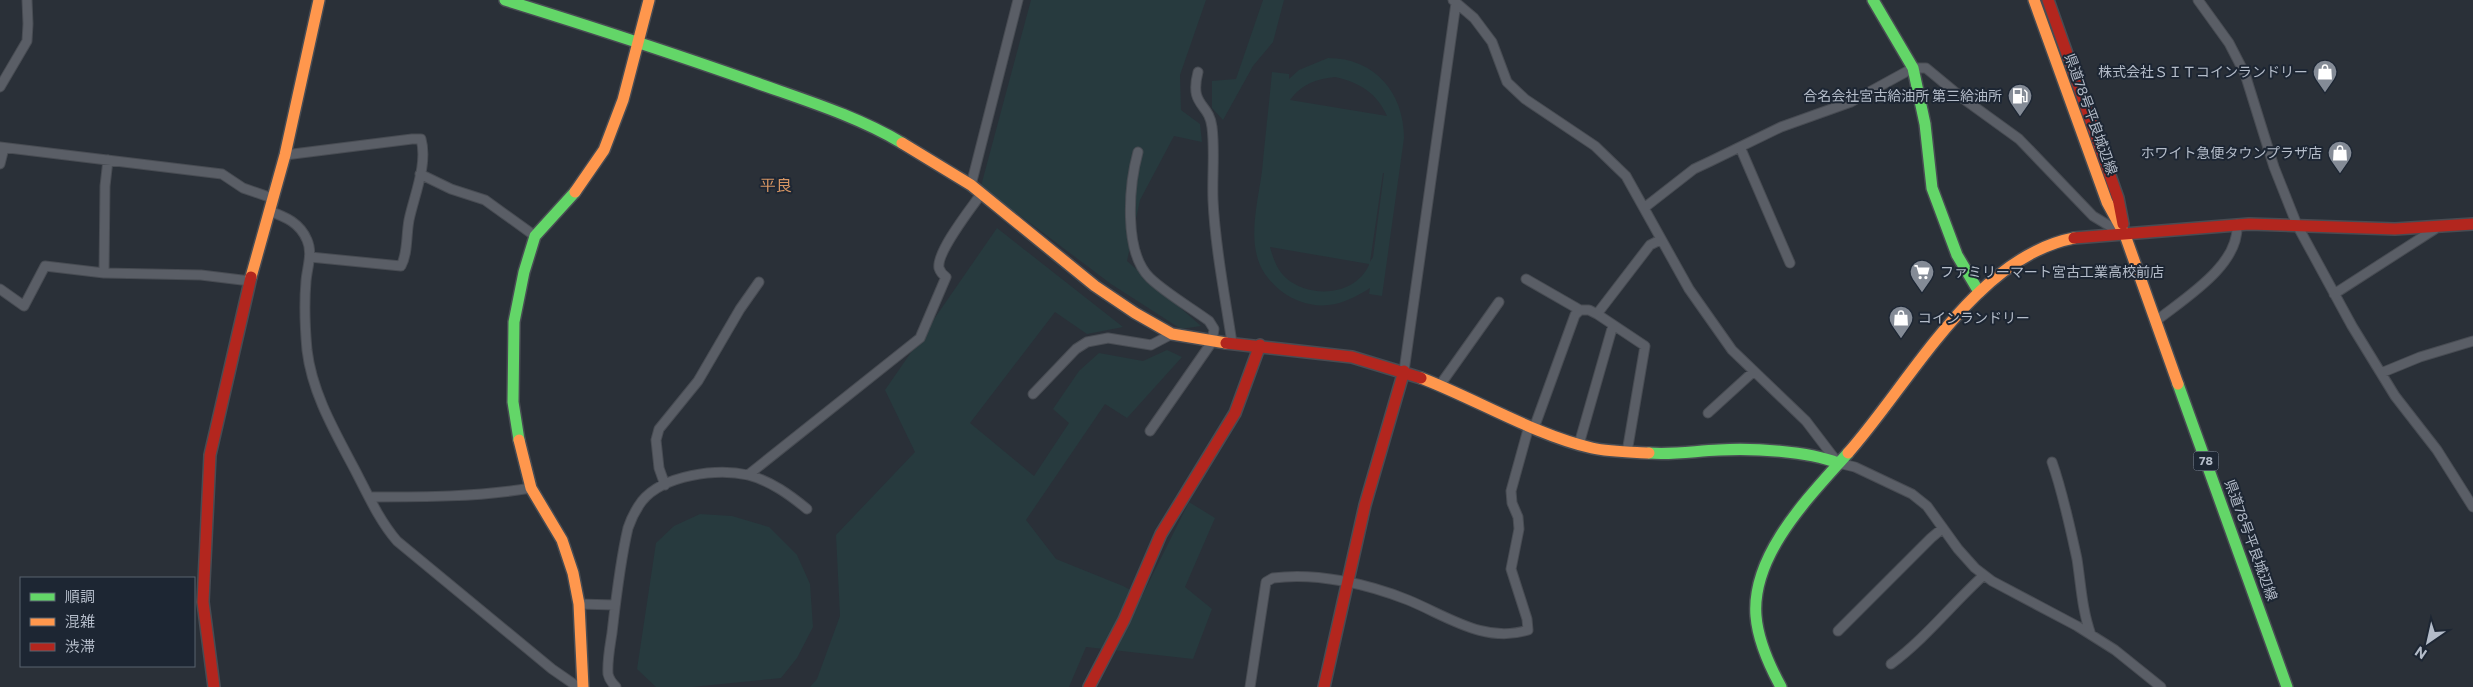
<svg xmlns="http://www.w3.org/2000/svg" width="2473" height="687" font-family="Commissioner,'Noto Sans JP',sans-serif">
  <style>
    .green { fill: #273a3e; fill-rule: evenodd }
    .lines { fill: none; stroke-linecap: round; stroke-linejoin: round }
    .street-casing { stroke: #484c53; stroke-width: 11 }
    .fast-casing { stroke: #484c53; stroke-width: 14 }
    .slow-casing { stroke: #484c53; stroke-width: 14 }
    .jam-casing { stroke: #484c53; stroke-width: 14 }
    .street { stroke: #5a5e66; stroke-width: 9 }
    .fast { stroke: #63d668; stroke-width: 11 }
    .slow { stroke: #ff974d; stroke-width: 11 }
    .jam { stroke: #b3261e; stroke-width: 11 }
    .labels { text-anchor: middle; stroke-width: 4; stroke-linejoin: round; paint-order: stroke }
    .shield { fill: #1d2633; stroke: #878f9c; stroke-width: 1 }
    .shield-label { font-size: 12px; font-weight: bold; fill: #b4bcc9 }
    .poi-label { font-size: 14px; fill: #b4bcc9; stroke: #1d2633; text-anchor: end }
    .street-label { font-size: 14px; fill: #b4bcc9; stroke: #1d2633 }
    .quarter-label { font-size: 16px; fill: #d59563; stroke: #1d2633 }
  </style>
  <rect width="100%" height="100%" fill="#2a3038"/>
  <!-- green -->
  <path class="green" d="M1031,0H1206L1180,75L1181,110L1200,124L1202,142L1174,136L1140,200L1127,261L1201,326L1181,329L1111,284L981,186Z
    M1263,0H1284L1273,42L1253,66L1223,120L1212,108V81L1236,79Z
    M1328,58C1375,58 1404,93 1404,138L1382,296L1369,294L1370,288C1347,303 1325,311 1299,301C1283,295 1267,281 1260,265C1248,237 1258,201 1262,171C1265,138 1269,105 1272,72L1289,74V79L1299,70ZM1335,77C1359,82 1377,93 1387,116L1290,100C1302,84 1316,79 1335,77ZM1384,173L1373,257L1370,262L1383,173ZM1270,247L1369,264V265C1355,296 1310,299 1286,278C1277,270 1273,258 1270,247Z
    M997,228L1123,327L1087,334L1055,312L970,423L1034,476L1069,423L1053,409L1079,371L1099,353L1143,361L1167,350L1182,357L1127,418L1105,404L1026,520L1056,559L1123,586L1142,596L1189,502L1215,518L1185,587L1212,609L1193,659L1086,647L1069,687H810L817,679L840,616L836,535L915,452L885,390Z
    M700,514L732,516L769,527L797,555L810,584L813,627L797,658L781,678L692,687H656L637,669L656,543L674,526Z"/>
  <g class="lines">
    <defs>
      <path id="street" d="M1453,0L1474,18L1492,42L1507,82L1525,99L1595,146L1626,176L1689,289L1732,350L1806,421L1838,463L1855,467L1912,494L1927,506L1958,549L1975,568L1992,581L2077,626L2115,650L2161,687
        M2198,0L2229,43L2245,74L2274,167L2297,225L2352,326L2395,396L2437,450L2473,507
        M1198,72C1189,107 1209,102 1212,127C1215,151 1212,176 1213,200C1215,247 1225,296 1232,343
        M0,87L27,41L28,24L27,0
        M0,147L222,174L243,188L272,198
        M1740,147L1790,263
        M1138,152C1129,185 1123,252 1150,278C1167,294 1190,307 1209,321L1214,329L1212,342L1150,431
        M285,155L412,139H421C428,164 414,196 409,220C406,236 408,253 401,266L310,257
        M0,164L4,148
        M420,174L451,189L485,200L535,236
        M971,185L1018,0
        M1644,208L1694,169L1711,161L1781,127L1851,102L1913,68H1926L1961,97L2019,139L2093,216L2123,234
        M269,211C286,217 300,223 307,240C313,253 307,268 306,281C304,304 305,328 307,350C312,393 335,432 355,470C368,495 379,520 397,541L552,669L578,687
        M104,273L105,186L108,160
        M1526,279L1580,310H1589L1597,314L1645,346L1627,452
        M0,289L24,306L45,266L104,273L201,275L250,281
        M2334,294L2435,229
        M1597,314L1650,245L1660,240
        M2156,321C2185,298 2240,265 2237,224
        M1404,371L1456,3
        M2381,373L2420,357L2473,341
        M1440,385L1499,302
        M1033,394L1076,349L1087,342L1108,338L1151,345L1172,334
        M1708,413L1753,372
        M1534,428L1575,315L1580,310
        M1579,444L1613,325
        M2052,462C2063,493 2070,527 2077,559C2081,585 2082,610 2091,635
        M748,475L920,338L946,277C943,275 940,271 939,268C936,252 972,207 981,194
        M665,485L659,468L656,440L659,429L698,381L740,309L759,282
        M369,497C423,497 478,497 531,488
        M579,604L615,605
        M1838,631L1931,538L1943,528
        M1891,664C1926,638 1952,604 1984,575
        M616,687C612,683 609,679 608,674C607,661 610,646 612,633C616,598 620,562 628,528C631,519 636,509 642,501C663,475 717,468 748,475C771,481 790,495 807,509
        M1250,687L1266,582L1273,578C1316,572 1368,584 1408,600C1447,616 1485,644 1528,630L1527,619L1511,569L1519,529L1518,517L1512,503L1511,491L1529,426"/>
      <path id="fast" d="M505,0C589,26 672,53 754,82C804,100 857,116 902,143
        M1873,0L1913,68L1925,124L1932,188L1957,255L1979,292
        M2178,384L2287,687
        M519,440L513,402L514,322L524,272L535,236L575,192
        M1649,453C1673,455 1695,451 1719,450C1752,448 1808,451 1838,463
        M1781,687C1769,665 1758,641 1756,616C1751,554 1811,495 1848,453"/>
      <path id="slow" d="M2034,0L2107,202L2125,235L2178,384
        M902,143L971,185L1095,286L1135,313L1172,334L1226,343
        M575,192L604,150L623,100L649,0
        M251,277L285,155L319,0
        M1421,378C1476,399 1535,435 1592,448C1610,452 1631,452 1649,453
        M519,440L531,488L562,540L573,573L579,604L583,687
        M1848,453C1911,382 1975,257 2074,238"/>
      <path id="jam" d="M2048,0L2118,198L2123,224
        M2074,238L2249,224L2395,229L2473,224
        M1226,343L1352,357L1421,378
        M214,687L203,602L210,455L251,277
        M1089,687L1124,620L1161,534L1235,413L1260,345
        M1324,687L1365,505L1404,371"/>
    </defs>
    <!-- street casing -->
    <use href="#street" class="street-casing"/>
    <!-- fast casing -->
    <use href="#fast" class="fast-casing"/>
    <!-- slow casing -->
    <use href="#slow" class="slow-casing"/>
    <!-- jam casing -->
    <use href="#jam" class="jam-casing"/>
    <!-- street -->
    <use href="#street" class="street"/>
    <!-- fast -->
    <use href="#fast" class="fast"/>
    <!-- slow -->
    <use href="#slow" class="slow"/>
    <!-- jam -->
    <use href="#jam" class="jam"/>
  </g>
  <!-- icons -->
  <defs>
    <symbol id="shop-pin" viewBox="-11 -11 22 30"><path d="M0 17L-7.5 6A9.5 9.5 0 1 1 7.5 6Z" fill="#848b96" stroke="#1d2633"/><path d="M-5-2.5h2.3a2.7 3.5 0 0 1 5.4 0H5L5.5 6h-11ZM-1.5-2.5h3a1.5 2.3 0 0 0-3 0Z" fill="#fff"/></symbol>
    <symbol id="fuel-pin" viewBox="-11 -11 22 30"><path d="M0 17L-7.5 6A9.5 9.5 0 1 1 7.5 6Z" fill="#848b96" stroke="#1d2633"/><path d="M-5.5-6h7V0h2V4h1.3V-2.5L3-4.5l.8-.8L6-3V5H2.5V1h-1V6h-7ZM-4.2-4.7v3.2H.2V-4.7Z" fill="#fff"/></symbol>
    <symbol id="supermarket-pin" viewBox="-11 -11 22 30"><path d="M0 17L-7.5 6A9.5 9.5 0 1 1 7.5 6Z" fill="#848b96" stroke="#1d2633"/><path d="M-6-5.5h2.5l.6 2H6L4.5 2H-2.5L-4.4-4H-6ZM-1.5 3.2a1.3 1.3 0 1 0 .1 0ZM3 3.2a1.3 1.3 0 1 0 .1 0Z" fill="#fff"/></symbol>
  </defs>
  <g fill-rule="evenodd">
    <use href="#shop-pin" x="2311" y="58" width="28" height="38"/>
    <use href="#fuel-pin" x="2006" y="82" width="28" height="38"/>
    <use href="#shop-pin" x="2326" y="139" width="28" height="38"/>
    <use href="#supermarket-pin" x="1908" y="258" width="28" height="38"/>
    <use href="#shop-pin" x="1887" y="304" width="28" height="38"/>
  </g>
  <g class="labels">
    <!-- shield labels -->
    <rect class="shield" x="2193.5" y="451.5" width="25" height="19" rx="4"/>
    <g class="shield-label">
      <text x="2206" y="465">78</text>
    </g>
    <!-- poi labels -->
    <g class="poi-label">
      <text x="2308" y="77">株式会社ＳＩＴコインランドリー</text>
      <text x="2002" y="101">合名会社宮古給油所 第三給油所</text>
      <text x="2322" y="158">ホワイト急便タウンプラザ店</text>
      <text x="1940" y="277" text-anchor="start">ファミリーマート宮古工業高校前店</text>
      <text x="1918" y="323" text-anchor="start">コインランドリー</text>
    </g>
    <!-- street labels -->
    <g class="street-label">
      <text transform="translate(2091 114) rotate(70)" y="5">県道78号平良城辺線</text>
      <text transform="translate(2251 540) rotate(70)" y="5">県道78号平良城辺線</text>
    </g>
    <!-- quarter labels -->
    <g class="quarter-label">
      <text x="776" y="191">平良</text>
    </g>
  </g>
  <!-- legend -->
  <rect x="20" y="577" width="175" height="90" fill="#1d2633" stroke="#59626f"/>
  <rect x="30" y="593" width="25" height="8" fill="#63d668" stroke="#59626f"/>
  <text x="65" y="602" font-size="15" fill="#b4bcc9">順調</text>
  <rect x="30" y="618" width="25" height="8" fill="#ff974d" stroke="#59626f"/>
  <text x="65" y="627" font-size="15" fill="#b4bcc9">混雑</text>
  <rect x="30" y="643" width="25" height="8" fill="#b3261e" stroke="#59626f"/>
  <text x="65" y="652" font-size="15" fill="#b4bcc9">渋滞</text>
  <!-- north arrow -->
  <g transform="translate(2428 642) rotate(214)" stroke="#1d2633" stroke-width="4" paint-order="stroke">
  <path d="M0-4L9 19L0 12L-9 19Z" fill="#b4bcc9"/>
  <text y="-8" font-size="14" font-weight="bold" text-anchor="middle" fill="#b4bcc9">N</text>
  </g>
</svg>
